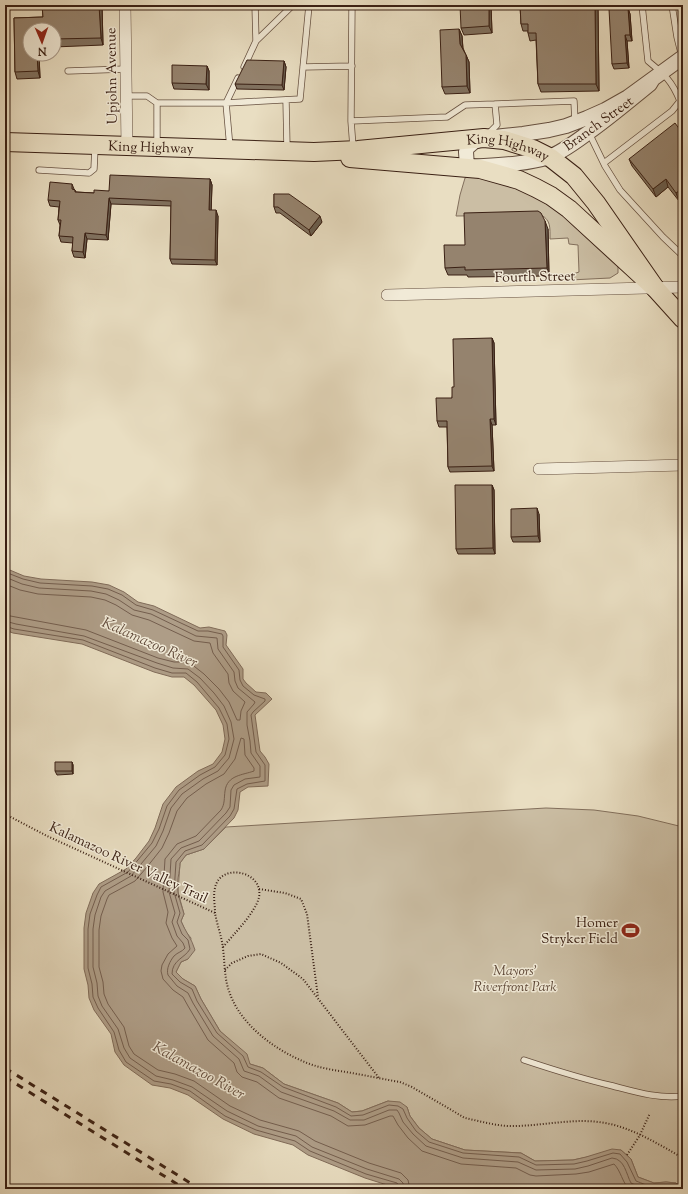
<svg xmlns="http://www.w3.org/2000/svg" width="688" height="1194" font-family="'Sorts Mill Goudy',serif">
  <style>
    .green { fill: #cbbea4; stroke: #826f5c }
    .water { fill: #ae9d87; stroke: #806b59 }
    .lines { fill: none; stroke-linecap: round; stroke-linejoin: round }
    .shore { stroke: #745e4e; stroke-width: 1 }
    .service-casing { stroke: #665040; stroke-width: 7 }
    .minor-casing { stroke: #665040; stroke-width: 12 }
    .tertiary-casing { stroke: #665040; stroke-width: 16 }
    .primary-casing { stroke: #3a2014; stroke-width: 20 }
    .path { stroke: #3a2014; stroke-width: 2; stroke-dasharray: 1 2; stroke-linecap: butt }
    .service { stroke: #f1ead7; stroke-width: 5.5 }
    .minor { stroke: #f1ead7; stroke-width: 11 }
    .tertiary { stroke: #f1ead7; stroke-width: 14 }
    .primary { stroke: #e9dec2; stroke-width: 18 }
    .rail { stroke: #3a2014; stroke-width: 3; stroke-dasharray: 7 7; stroke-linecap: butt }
    .wall { fill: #80715f; stroke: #3a2014 }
    .shaded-wall { fill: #685c4d; stroke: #3a2014 }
    .building { fill: #95836e; stroke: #3a2014 }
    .labels { text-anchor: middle; stroke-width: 3; stroke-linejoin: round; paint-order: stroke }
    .street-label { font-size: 14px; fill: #3a2014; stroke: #f1ead7 }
    .poi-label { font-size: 14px; fill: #3a2014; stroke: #f1ead7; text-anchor: end }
    .park-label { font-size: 14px; font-style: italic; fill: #5e4838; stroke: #f1ead7 }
    .water-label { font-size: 15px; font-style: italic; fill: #634c3c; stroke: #f1ead7 }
  </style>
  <rect width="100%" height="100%" fill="#e9dec2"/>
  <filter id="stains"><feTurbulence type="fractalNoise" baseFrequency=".005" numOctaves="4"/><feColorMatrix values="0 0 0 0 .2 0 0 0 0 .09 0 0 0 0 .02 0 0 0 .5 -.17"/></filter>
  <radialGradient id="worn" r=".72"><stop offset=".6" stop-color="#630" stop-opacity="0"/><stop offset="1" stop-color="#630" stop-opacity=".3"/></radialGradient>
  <!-- green -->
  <path class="green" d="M470,175L504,182L544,201L573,221L615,261L618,267V273L610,278L570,280V275L579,272L578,245L569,244L568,238L550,239C550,228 551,220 541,215L456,216L460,195L465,178Z
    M546,808L594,810L638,816L683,827V1189L676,1183L666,1182L654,1183L638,1177L631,1159L621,1150L573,1160L535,1161L521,1153L465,1150L432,1139L419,1128L410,1116L407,1107L388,1101L362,1111L352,1112L338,1103L284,1084L263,1068L250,1064L236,1046L220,1031L201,999L195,986L183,979L176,972L181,962L188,959L191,938L186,932L181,921L184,914L178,892L180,863L186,855L204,849L226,827Z"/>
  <!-- water -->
  <path class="water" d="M5,568L24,576L41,579L92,582L109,585L124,592L138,602L154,606L200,628L209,627L225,631L227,635L226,645L243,669V679L246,683L256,692L266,693L272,699L255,715L260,751L265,757L269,764L268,786L248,787L240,792L238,810L234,818L204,849L186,855L180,863C180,872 176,882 178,892C179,899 182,907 184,914L181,921C185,931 192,939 195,950L188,959L181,962L176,972L183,979L195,986L201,999L220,1031L247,1054L250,1064L263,1068L284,1084L338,1103L352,1112L362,1111L388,1101L400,1102L407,1107L410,1116L419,1128L432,1139L465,1150L521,1153L535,1161L573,1160L586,1157L612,1149L621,1150L631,1159L638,1177L654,1183L666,1182L676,1183L682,1189H400L365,1178L308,1155L293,1145L254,1134L223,1119L188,1095L170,1088L152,1085L124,1065L115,1052L111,1034L94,1010L89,998L88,985L84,969V928L86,913L93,893L99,884L126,869L136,858L149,841L155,828L163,804L176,787L198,771L213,764L222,752L225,739L223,725L216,710L194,685L184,677H172L154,672L82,644L13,633L5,630Z"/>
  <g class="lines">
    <!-- shore -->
    <path class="shore" d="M5,572L23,579L40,583L92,586L108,589L122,595L136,605L153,610L198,631H208L222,634L223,636V647L239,670L240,680L243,686L254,695L265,699V701L253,712L251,715L256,752L265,765V781L247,784L237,789L234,809L230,816L202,845L185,851L176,862L174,892L180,913L177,922L182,934L188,940L190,949C185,958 172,960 172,974L180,982L192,989L197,1001L217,1033L243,1056L248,1067L261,1072L283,1087L336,1107L351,1116L363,1115L389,1105L398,1106L403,1109L407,1118L416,1131L429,1142L463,1153L519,1157L536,1165L574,1164L587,1161L613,1153L620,1154L627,1162L636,1181C642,1183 649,1187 655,1187C662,1188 669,1184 676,1189
      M5,577L22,584L39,588L91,591L106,594L119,600L134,610L151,614L196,636L217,638L218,649L234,672L235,681L238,688L255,702L254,704L247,712V725L250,741L251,753L260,766V777L245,779L234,785L231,790L230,807L226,813L199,841L181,848L171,859L169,892L175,913L172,922L177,936L183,943L185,948C182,952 178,952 174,956C170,961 166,969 168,975L177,986L188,993L193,1003L213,1036L239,1059L244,1071L259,1076L281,1092L334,1111L350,1120H364L389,1110H397L399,1113L403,1122L413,1134L426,1146L463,1158L518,1162L536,1170L575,1169L588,1166L612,1158C625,1159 626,1174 631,1183L644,1189
      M5,584L20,590L38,594L91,597L105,600L116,605L132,615L149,620L194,641L210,643L213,653L228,674L229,683L233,691L245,702L241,711L240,720H237L229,702L219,689L204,674L190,663L185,662H174L158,658L86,630L5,615
      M5,621L16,624L84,636L157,663L173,668L188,669L200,678L214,693L224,706L231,722L234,739L229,758L218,771L203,779L182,794L171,808L163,831L156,846L131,876L105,891L101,897L95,915L93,929V967L97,983L98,996L102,1006L118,1029L124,1048L130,1058L156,1076L173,1080L192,1087L227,1111L258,1126L296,1136L312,1147L367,1169L399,1179L403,1183L404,1189
      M5,626L14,629L83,640L155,668L172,673H186L197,682L219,708L227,724L229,739L225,755L215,767L200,775L179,790L167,806L159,829L152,843L128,872L101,887L97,895L90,914L88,929V968L92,984L93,997L98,1008L114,1032L119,1050L126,1062L154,1081L171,1084L190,1091L225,1116L256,1130L295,1141L310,1151L366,1174L397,1183L399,1186V1189
      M410,1189L408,1180L401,1173L369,1163L315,1141L299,1131L260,1120L230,1106L194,1081L175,1074L158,1070L134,1054L129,1046L124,1027L108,1004L104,994L103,982L99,967V930L101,916L107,899L109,895L135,881L147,867L162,848L169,833L177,811L187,798L206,784L224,774L235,759L241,738L244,739L245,755L254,768V771C243,775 227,775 225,791C224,798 225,804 221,810L196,836L177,844L165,859L163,892L168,912L166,923L172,938L177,946L168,954L162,965L161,971L163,979L173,990L183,997L188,1006L208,1040L234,1063L237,1072L242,1077L257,1082L279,1098L331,1116L348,1126L365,1125L390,1116H393L398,1125L408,1138L422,1151L461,1164L516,1168L530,1175L536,1176L576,1174L589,1172L614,1164C621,1171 622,1182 629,1189"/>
    <defs>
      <path id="service" d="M255,5L256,41
        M672,5L677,37L682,57
        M244,67L256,41L293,5
        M303,67L352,66
        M68,71L126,69
        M238,78L226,103L300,99L309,5
        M126,96H147L157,103
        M286,100L287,148
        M351,121L352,5
        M589,133L605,166L620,190L663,237L683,256
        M488,134L497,125L495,104L574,101L575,122
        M157,144V103H226L230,148
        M353,147L351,121L447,117L465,105L495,104
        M604,163L672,111L680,101C672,81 665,75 648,61L642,5
        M39,170L89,173L94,169L95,148
        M524,1060C554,1070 583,1079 613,1086C636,1092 659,1099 683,1096"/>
      <path id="minor" d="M125,5L127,147
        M387,295L683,287
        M539,469L683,465"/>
      <path id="tertiary" d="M653,79L650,84C629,101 608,119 585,135C574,143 562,152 549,157C523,165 493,165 467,167L466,152L467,148L474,142L484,138L523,134L549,130L566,126L587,118L605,110L628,97L683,57"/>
      <g id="primary">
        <path id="s1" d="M5,142L314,152L358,150L484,138L504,140L533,149L551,158L574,176L596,203L655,288"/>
        <path d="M350,158L480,169L519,180L536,188L551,196L569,209L655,288L683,319"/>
      </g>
    </defs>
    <!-- service casing -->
    <use href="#service" class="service-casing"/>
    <!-- minor casing -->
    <use href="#minor" class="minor-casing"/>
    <!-- tertiary casing -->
    <use href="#tertiary" class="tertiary-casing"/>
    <!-- primary casing -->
    <use href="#primary" class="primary-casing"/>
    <!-- path -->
    <path class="path" d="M5,814L47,836L215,913C217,925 222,937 223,949C225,963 224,977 229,991C240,1025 275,1050 307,1063C320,1068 333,1070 346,1072C364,1075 382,1079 400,1082L412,1087L465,1118C479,1121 493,1125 507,1126C540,1127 573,1117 605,1123C633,1128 658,1144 683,1158
      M259,889L285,893L301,899L307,914L318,997
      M215,913C215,905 213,896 215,888C220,862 264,871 259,897C256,912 233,935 223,947
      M225,970L232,963L248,956L261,954L281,963L303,979L379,1078
      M627,1155L640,1135L650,1113"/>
    <!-- service -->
    <use href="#service" class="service"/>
    <!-- minor -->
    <use href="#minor" class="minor"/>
    <!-- tertiary -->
    <use href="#tertiary" class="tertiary"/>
    <!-- primary -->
    <use href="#primary" class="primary"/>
    <!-- rail -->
    <path class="rail" d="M5,1068L200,1189
      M5,1077L185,1189"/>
  </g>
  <!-- wall -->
  <path class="wall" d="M42,5H102L103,45L54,47V30H30V54H39L40,78L17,79L15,72L14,18L43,17Z
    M491,5L492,33L464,35L461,28Z
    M520,5H596L598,9L599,91L541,92L538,84L536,40L530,41L528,33V31H523L521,24Z
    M628,8L630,14L632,41H627L629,68L614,69L612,64Z
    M459,29L462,36L463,48L469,62L470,93L445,94L442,87Z
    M284,61L286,67L284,90L237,89L235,84Z
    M207,66L209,71V90L174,89L172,83Z
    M683,134L679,201L668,187L656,197L632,166L629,159Z
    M210,179L212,185L211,210L218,216L217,265L172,264L170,259L171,206L111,204L108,240L87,239L85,258L74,257L72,251L73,243L61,242L59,236L60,225L58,220L59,207L50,206L48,200L72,184L74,189L75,190L76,192L94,193Z
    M274,194L322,222L311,236L280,213H276L274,207Z
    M548,229L549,276L468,277L467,275H448L445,268L465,245Z
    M492,338L494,343L496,425H492L494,471L450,472L448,467L447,427H439L437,421L452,398L454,387Z
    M492,485L494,490L495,554H458L456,549Z
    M539,514L540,542H513L511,537Z
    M683,631V682L681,676Z
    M72,762L73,765V774L57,775L55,771Z"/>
  <!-- shaded-wall -->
  <path class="shaded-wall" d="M99,5H102L103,45L101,38Z
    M489,5H491L492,33L489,26Z
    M595,5H596L598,9L599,91L596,84Z
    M628,8L630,14L632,41L630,35Z
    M459,29L462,36L463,51L460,44Z
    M625,35L627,41L629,68L627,63Z
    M37,54H39L40,78L38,71Z
    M466,55L469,62L470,93L467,86Z
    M284,61L286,67L284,90L282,85Z
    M207,66L209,71V90L206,84Z
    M210,179L212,185L211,216L209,210Z
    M666,179L668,187L656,197L653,189Z
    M683,188V198L679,201L676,193Z
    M109,198L111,204L108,240L106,235Z
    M216,210L218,216L217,265L215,260Z
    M320,216L322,222L311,236L309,230Z
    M545,221L548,229L549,276L547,268Z
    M85,233L87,239L85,258L83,252Z
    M492,338L494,343L496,425L494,419Z
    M490,419L492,425L494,471L492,466Z
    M492,485L494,490L495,554L493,548Z
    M537,508L539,514L540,542L538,536Z
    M72,762L73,765V774L72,771Z"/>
  <!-- building -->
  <path class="building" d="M42,5H99L101,38L54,39V30H30V54H37L38,71L15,72L14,18L43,17Z
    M460,5H489V26L461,28Z
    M520,5H595L596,84H538L536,33H528V24H521Z
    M628,8L630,35H625L627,63L612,64L609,9Z
    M459,29L460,44L466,55L467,86L442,87L440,30Z
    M247,60L284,61L282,85L235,84Z
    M172,65L207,66L206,84L172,83Z
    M675,123L683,134V188L676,193L666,179L653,189L629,159Z
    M110,175L210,179L209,210H216L215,260L170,259L171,201L109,198L106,235L85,233L83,252L72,251L73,237L59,236L61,220H58L60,201L48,200L50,182L72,184V189L75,190V192L94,193V190L109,191Z
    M274,194H289L320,216L309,230L278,207H274Z
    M538,211L541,213L545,221L547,268L465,270V267L445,268L444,245H465L464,213Z
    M492,338L494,419H490L492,466L448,467L447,421H437L436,398H452V387H454L453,339Z
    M455,485H492L493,548L456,549Z
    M537,508L538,536L511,537V509Z
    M679,631H683V676H681Z
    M55,762H72V771H55Z"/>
  <!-- icons -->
  <defs>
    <symbol id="stadium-bare" viewBox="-9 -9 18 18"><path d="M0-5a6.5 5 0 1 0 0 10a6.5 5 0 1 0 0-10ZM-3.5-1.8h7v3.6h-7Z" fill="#8f2418" stroke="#f1ead7" stroke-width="2.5" paint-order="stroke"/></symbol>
  </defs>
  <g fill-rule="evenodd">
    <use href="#stadium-bare" x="618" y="918" width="25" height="25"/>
  </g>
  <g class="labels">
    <!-- street labels -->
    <g class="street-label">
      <text transform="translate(111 76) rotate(-91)" y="5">Upjohn Avenue</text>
      <text transform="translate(598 123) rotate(-36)" y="5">Branch Street</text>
      <text dy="5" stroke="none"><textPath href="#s1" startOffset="146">King Highway</textPath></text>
      <text dy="5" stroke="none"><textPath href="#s1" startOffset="505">King Highway</textPath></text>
      <text transform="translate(535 276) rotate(-1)" y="5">Fourth Street</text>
      <text transform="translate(129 862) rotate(25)" y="5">Kalamazoo River Valley Trail</text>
    </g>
    <!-- poi labels -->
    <g class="poi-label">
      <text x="618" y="927">Homer<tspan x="618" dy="16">Stryker Field</tspan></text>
    </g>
    <!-- park labels -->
    <g class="park-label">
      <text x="515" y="975">Mayors'<tspan x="515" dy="16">Riverfront Park</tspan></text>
    </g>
    <!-- water labels -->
    <g class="water-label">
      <text transform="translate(150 642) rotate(24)" y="5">Kalamazoo River</text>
      <text transform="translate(199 1070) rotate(29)" y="5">Kalamazoo River</text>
    </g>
  </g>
  <!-- margin -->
  <rect width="688" height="1194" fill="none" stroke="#e9dec2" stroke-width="20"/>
  <rect x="6" y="6" width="676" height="1182" fill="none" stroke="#3a2014" stroke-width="2"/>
  <rect x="10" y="10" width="668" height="1174" fill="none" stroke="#3a2014"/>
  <!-- north arrow -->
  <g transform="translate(42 42) rotate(178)"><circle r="19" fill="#f1ead7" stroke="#a89989"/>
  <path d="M0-3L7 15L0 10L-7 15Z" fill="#8f2418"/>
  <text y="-6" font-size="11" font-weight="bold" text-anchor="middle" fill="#3a2014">N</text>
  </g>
  <rect width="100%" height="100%" filter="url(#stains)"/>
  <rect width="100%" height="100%" fill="url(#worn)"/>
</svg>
